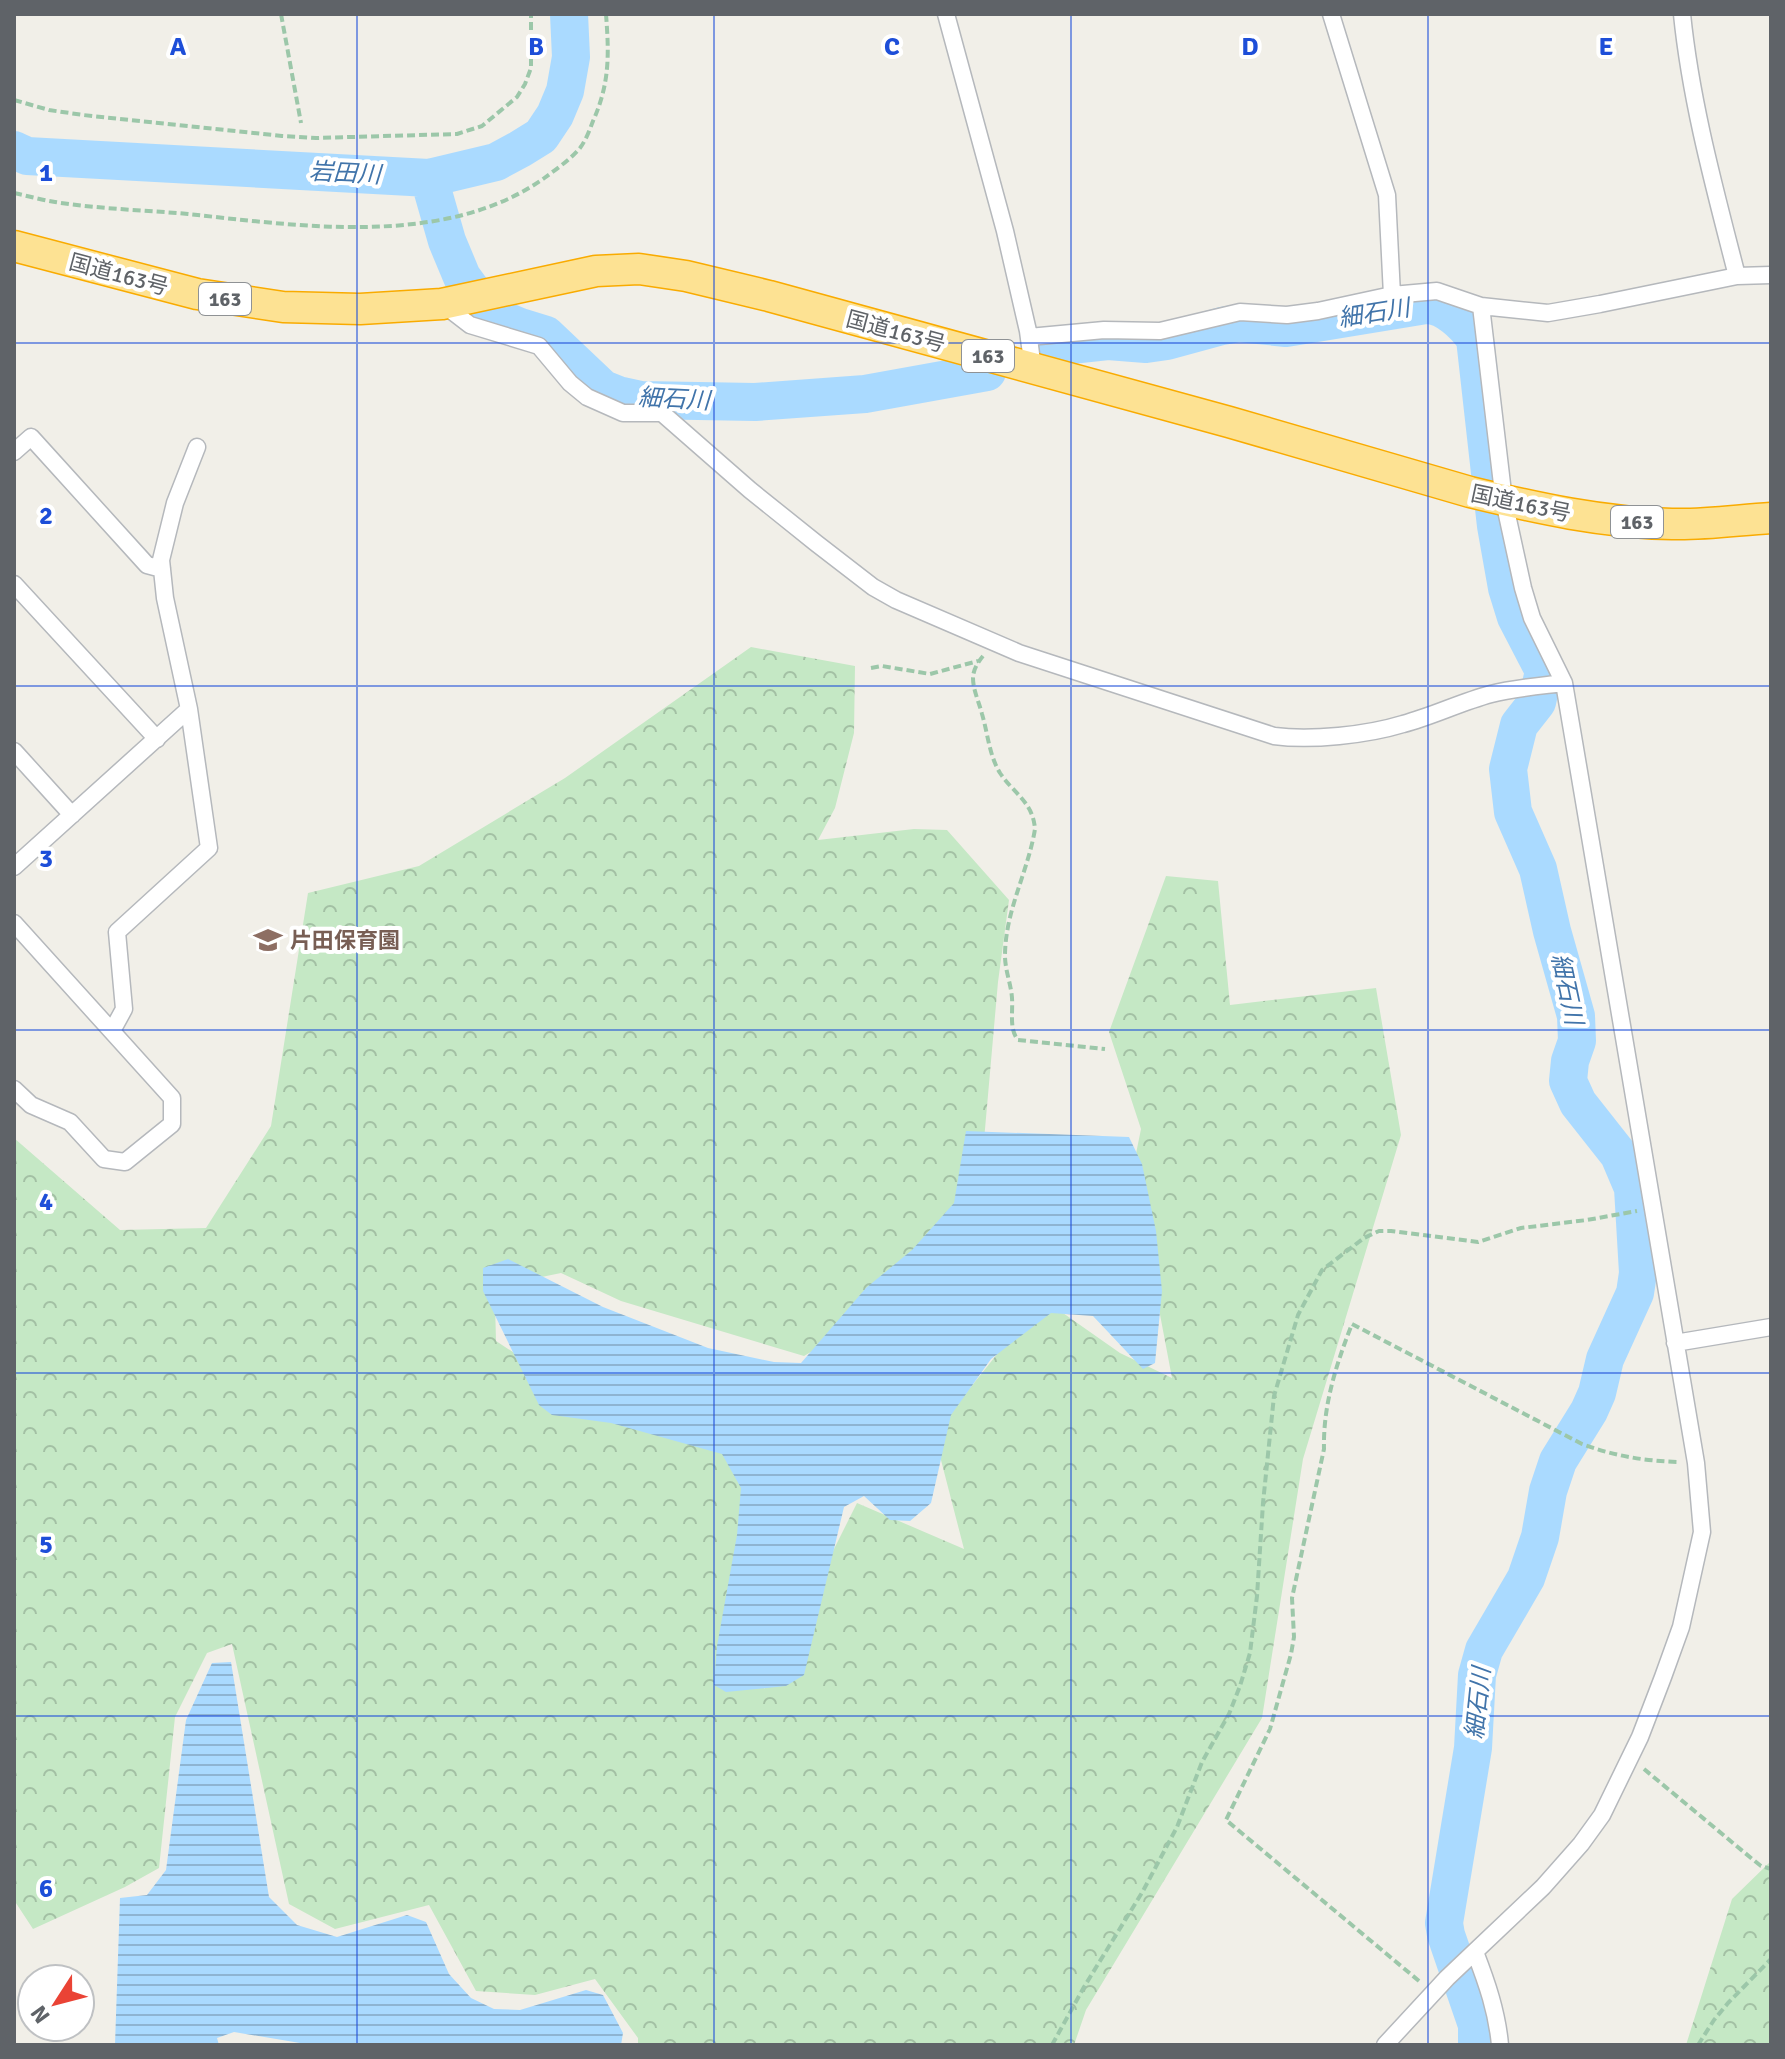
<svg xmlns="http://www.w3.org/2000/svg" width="1785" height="2059" font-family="Signika,'Noto Sans JP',sans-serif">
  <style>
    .forest { fill: url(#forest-crowns) }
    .water { fill: url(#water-rules) }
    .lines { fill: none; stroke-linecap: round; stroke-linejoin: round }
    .river { stroke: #aadaff; stroke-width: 38 }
    .street-casing { stroke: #b5b8bc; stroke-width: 19 }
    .highway-casing { stroke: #f9ab00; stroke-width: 33 }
    .path { stroke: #9cc7a9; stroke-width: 4; stroke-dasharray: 8 4; stroke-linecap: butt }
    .street { stroke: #fff; stroke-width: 16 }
    .highway { stroke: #fde293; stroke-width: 30 }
    .grid { fill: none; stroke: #1d4ed8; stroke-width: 2; stroke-opacity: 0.55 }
    .labels { text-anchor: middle; stroke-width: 8; stroke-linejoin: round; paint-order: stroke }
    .shield { fill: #fff; stroke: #8f9295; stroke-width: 2 }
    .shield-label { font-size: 20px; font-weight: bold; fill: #5f6368 }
    .street-label { font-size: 22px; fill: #5f6368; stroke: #fff }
    .education-label { font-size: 22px; font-weight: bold; fill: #785e54; stroke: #fff; text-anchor: start }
    .water-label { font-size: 24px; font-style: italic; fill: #4174aa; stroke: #fff }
    .grid-label { font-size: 26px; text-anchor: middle; font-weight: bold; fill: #1d4ed8; stroke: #fff; stroke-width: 8; stroke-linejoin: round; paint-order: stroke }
  </style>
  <defs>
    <pattern id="forest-crowns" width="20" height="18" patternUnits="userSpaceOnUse" patternTransform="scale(2)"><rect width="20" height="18" fill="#c5e8c5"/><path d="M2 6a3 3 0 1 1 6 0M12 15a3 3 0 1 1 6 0" fill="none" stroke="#a3c0a4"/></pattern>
    <pattern id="water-rules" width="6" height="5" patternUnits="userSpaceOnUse" patternTransform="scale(2)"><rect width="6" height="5" fill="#aadaff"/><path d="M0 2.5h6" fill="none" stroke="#8eb4d2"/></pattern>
  </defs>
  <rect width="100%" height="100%" fill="#f1efe8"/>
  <!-- forest -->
  <path class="forest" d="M751,647L855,666L854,733L835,808L818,840L914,829L947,830L1009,900L998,982L979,1197L893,1304L804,1356L621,1301L561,1273L527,1280L495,1303L496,1341L589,1402L754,1445L764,1689L857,1503L964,1549L934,1433L1002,1348L1053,1306L1120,1353L1172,1378L1158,1304L1128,1193L1141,1129L1109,1032L1166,876L1218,881L1230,1005L1376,988L1401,1135L1303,1459L1262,1718L1086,2010L1074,2045H638V2038L595,1979L535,1995L476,1991L429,1905L335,1929L289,1904L232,1644L207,1653L175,1717L159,1868L125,1887L33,1929L14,1900V1138L120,1230L206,1228L271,1126L308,893L419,866L565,778Z
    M1771,1861V2045H1686L1732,1899Z"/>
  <!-- water -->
  <path class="water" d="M966,1131L1129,1137L1142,1164L1156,1231L1162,1291L1155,1363L1143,1369L1093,1316L1051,1313L991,1359L951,1415L931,1503L910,1521L890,1520L864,1496L844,1507L804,1675L786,1686L726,1692L714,1685L717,1646L737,1535L741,1488L722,1454L611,1423L552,1415L539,1405L483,1291V1268L508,1259L603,1307L708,1348L774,1362L801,1363L866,1288L912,1250L954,1203Z
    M231,1662L269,1897L297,1925L337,1937L407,1915L426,1922L449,1974L471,1998L494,2009L520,2010L586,1990L603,1995L623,2033L621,2045H312L234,2032L217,2038L219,2045H115L120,1898L147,1895L166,1870L186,1720L212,1663Z"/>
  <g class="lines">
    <!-- river -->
    <path class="river" d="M14,150L27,156L429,178L496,162L520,149L541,136L555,115L565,91L571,57L569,14
      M429,178L447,241L462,277L489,314L520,327L546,335L603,389L618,395L641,400L755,402L865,394L987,372
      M1052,347L1108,341L1146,344L1167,341L1222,326L1239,323L1286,328L1426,305C1445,305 1465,324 1475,339L1496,526L1507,588L1516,617L1544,671L1537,702L1519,725L1508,769L1513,812L1538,869L1552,931L1576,1016L1577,1041L1570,1061L1568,1081L1578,1103L1619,1155L1633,1188L1638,1273L1635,1293L1605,1359L1597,1393L1589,1411L1558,1461L1548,1491L1540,1537L1526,1578L1484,1650L1477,1675L1473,1748L1444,1923L1446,1935L1477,2025V2045"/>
    <defs>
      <path id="street" d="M946,14L1005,231L1028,331L1033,369
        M1331,14L1387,195L1392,295
        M1682,14C1691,103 1715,190 1737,276
        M444,305L470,325L539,346L570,383L587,397L623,413H662L750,490L816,543L873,587L896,600L1019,653L1274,736C1311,741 1367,735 1403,724C1433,716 1461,702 1491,694C1514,688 1540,686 1564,683
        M1029,337L1104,330L1160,331L1240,312L1287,315L1318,311L1392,295L1437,291L1481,306L1548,313L1600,304L1737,276L1771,275
        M14,452L31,437L147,565L162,569
        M14,584L157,739
        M14,751L72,815
        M14,867L189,709
        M14,923L172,1098V1124L125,1162L104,1159L70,1122L31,1105L14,1089
        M112,1031L124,1009L117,932L209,848L189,709L165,598L161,560L175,503L197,447
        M1675,1343L1771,1327
        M1475,1952C1487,1983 1497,2012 1500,2045
        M1385,2045L1447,1978L1543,1887L1581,1844L1602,1815L1640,1737L1663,1677L1681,1627L1702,1532L1696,1463L1564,683L1532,618L1523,588L1504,501L1481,306"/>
      <path id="highway" d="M14,246L197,294L283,307L360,309L442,304L596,271L639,269L686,276L769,296L1229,422L1470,492C1536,508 1604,523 1672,524C1705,525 1738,520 1771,518"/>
    </defs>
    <!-- street casing -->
    <use href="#street" class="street-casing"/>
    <!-- highway casing -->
    <use href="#highway" class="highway-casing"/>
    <!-- path -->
    <path class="path" d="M281,14L301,123
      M14,100L49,110L83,115L282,136L316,138L457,134L482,126L517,97L525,84L531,68V14
      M14,193C28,196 42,200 55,202C99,209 144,210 188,214C301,226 444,248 543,179C555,170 570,160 580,148C586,140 590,129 593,121C610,83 609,54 606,14
      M983,656C978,662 973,670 973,678C973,690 979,702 982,714C988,734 989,755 1000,773C1014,794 1033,802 1035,829C1028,872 1005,911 1005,956C1005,970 1011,984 1012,998C1013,1013 1009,1029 1018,1040L1105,1049
      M871,668L882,666L930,674L978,661
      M1644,1769L1751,1858L1761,1866L1771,1869
      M14,1951V1974
      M1419,1981L1226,1820L1270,1729L1291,1654L1294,1637L1292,1598L1324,1449C1323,1405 1336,1365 1352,1324L1582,1444C1614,1456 1645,1461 1679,1462
      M1052,2045L1084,1987L1143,1891L1177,1827L1202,1762L1229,1714L1240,1686L1250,1653L1257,1596L1263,1503L1274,1396L1298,1315L1322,1270L1364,1238L1379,1231H1391L1478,1242L1521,1228L1587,1220L1637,1211
      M1698,2045L1714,2020L1728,2003L1771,1959"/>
    <!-- street -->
    <use href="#street" class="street"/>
    <!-- highway -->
    <use href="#highway" class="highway"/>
  </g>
  <!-- grid -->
  <path class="grid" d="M357,14V2045M714,14V2045M1071,14V2045M1428,14V2045M14,343H1771M14,686H1771M14,1030H1771M14,1373H1771M14,1716H1771"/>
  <!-- icons -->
  <defs>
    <symbol id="school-bare" viewBox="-9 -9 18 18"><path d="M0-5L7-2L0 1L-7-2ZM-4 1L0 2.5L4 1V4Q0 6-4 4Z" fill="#8d6e63" stroke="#fff" stroke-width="2.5" paint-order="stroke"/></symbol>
  </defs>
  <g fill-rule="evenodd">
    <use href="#school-bare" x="248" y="920" width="40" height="40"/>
  </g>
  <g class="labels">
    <!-- shield labels -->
    <g class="shield">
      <rect x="199" y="283" width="52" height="32" rx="6"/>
      <rect x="962" y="340" width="52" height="32" rx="6"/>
      <rect x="1611" y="506" width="52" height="32" rx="6"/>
    </g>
    <g class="shield-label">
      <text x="225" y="306">163</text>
      <text x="988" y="363">163</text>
      <text x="1637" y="529">163</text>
    </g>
    <!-- street labels -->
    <g class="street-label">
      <text transform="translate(119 274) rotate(15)" y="8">国道163号</text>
      <text transform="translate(896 331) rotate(15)" y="8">国道163号</text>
      <text transform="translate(1521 503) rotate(12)" y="8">国道163号</text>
    </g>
    <!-- education labels -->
    <g class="education-label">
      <text x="290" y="948">片田保育園</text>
    </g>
    <!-- water labels -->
    <g class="water-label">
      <text transform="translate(345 173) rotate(3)" y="8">岩田川</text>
      <text transform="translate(1374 313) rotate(-9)" y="8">細石川</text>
      <text transform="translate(674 399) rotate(3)" y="8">細石川</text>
      <text transform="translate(1567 989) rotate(78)" y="8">細石川</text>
      <text transform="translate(1478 1703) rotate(-84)" y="8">細石川</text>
    </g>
  </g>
  <g class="grid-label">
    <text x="178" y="55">A</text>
    <text x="536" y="55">B</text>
    <text x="892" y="55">C</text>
    <text x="1250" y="55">D</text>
    <text x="1606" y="55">E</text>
    <text x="46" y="181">1</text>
    <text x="46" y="524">2</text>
    <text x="46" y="867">3</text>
    <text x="46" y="1210">4</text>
    <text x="46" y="1553">5</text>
    <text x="46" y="1897">6</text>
  </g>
  <!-- border -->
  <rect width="1785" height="2059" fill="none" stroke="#5f6368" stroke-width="32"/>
  <!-- north arrow -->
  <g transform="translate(56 2003) rotate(234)"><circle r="38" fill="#ffffff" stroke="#bfc1c3" stroke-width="2"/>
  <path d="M0-6L14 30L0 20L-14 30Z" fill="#ea4335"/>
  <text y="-12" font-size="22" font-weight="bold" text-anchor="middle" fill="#5f6368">N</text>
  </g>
</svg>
